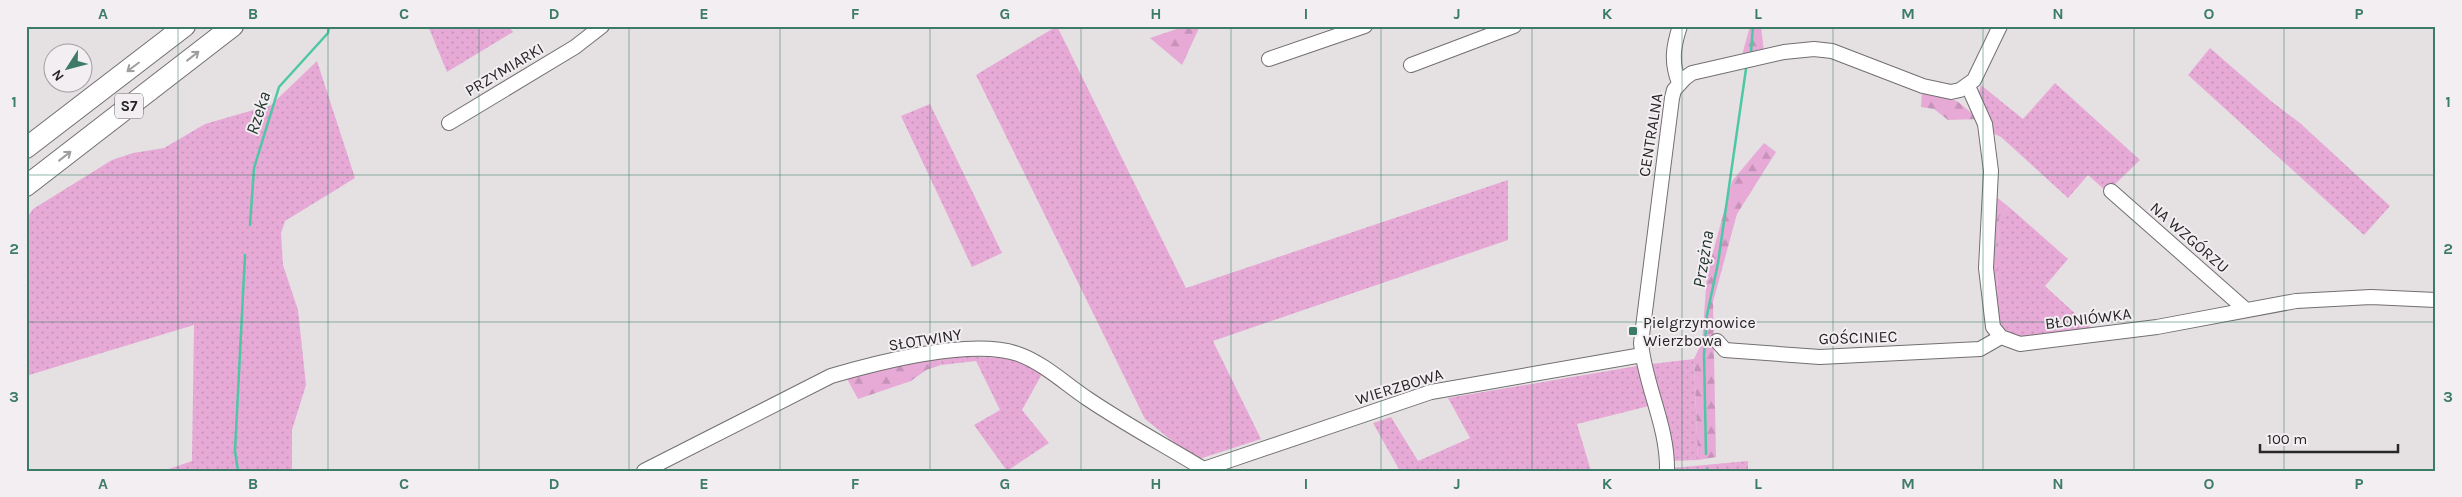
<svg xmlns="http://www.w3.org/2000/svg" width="2462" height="497" font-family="Karla,sans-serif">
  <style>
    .grass { fill: url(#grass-dots) }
    .forest { fill: url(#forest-firs) }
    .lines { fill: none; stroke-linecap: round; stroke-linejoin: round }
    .stream { stroke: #4ec7a4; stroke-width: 2.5 }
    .minor-casing { stroke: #726f71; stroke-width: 16 }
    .highway-casing { stroke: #726f71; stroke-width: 22 }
    .minor { stroke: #fff; stroke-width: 14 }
    .highway { stroke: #fff; stroke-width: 20 }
    .oneway { stroke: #9e9e9e }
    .grid { fill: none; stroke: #3c7b67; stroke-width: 1; stroke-opacity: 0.55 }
    .poi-dot { fill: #3c7b67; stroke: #f2eef1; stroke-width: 2 }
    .labels { text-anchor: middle; stroke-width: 4; stroke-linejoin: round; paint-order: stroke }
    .shield { fill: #f2eef1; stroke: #656364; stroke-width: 1 }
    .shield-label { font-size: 15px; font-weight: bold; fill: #282728 }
    .street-label { font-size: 16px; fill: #282728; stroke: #f2eef1 }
    .poi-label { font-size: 16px; fill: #282728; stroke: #f2eef1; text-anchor: start }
    .water-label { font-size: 18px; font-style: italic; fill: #1c312a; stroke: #f2eef1 }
    .neatline { fill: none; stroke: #3c7b67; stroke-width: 2 }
    .grid-label { font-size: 16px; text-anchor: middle; font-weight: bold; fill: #3c7b67 }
  </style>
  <defs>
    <pattern id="grass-dots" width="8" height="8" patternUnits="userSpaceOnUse" patternTransform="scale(1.25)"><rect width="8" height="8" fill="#e7aad7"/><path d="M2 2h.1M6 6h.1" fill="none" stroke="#c692b9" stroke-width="1.8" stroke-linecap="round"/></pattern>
    <pattern id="forest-firs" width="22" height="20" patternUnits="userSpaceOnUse" patternTransform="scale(1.25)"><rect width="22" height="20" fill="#e7aad7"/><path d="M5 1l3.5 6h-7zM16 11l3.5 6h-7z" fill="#c692b9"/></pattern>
  </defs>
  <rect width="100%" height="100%" fill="#e5e1e3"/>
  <!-- grass -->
  <path class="grass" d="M428,26H508L513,32L447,72Z
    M1057,26L1186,288L1508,180V240L1213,341L1261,439L1196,460L1145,419L976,75Z
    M2210,48L2271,101L2300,123L2390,206L2364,235L2188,75Z
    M317,61L355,178L285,221L281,233L283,265L298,310L306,385L292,430V471H163L192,461L194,325L26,376V219L33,209L112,160L133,153L164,148L205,124L271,105Z
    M2055,83L2140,160L2107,192L2088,175L2068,198L2001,137L1988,131L1978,95L1981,85L2023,119Z
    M930,104L1002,253L972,267L901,116Z
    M2009,207L2068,259L2045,286L2092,329L2015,339L2002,327L1997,308L1999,217Z
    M938,356L1013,358L1042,374L1022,410L1049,443L1007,471L974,425L1000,410L976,361L941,365Z
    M1694,359L1698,460L1671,461L1651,364Z
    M1637,366L1649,406L1577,424L1591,471H1400L1373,423L1391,417L1418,461L1470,438L1448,398Z
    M1748,461V471H1672V468Z"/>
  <!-- forest -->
  <path class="forest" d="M1186,26H1200L1182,65L1150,38Z
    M1750,26H1761L1764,52L1742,55Z
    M1922,92L1957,101L1979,119L1948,120L1934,109L1921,107Z
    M1764,143L1776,152L1737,214L1713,302L1716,457L1698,460L1694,359L1702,342L1707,275L1732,181Z
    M1994,195L2009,207L1999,217L1997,308L2002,327L2015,339L2005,337L1992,310Z
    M938,356L941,365L926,370L911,381L858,399L845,375Z"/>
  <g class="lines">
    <!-- stream -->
    <path class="stream" d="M1751,52L1753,26
      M250,225L254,168L279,87L328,33L329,26
      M1706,454L1704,355L1707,315L1718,263L1746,69
      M1707,469V471
      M238,471L235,451L245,255"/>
    <defs>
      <path id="minor" d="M1269,59L1365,26
        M1411,65L1514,26
        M1679,83C1671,62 1673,47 1680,26
        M1968,86L1985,124L1991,171L1986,268L1993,327L2001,337L2020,344L2157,327L2296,301L2371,297L2436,300
        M449,123L575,47L602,26
        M2111,191L2245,309
        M1717,341L1725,350L1820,357L1980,349L2001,337
        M644,471L831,376C879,362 972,338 1018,354C1042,362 1067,385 1088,399C1125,424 1164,445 1202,468
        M1198,471L1431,392L1642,355
        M1667,471C1668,426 1645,386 1641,343L1672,98L1674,90L1685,78L1692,73L1784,52L1814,49L1832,51L1923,86L1951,92L1960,90L1974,80L2000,26"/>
      <path id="highway" d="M26,148L185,26
        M26,186L233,26"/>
    </defs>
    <!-- minor casing -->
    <use href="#minor" class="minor-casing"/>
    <!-- highway casing -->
    <use href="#highway" class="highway-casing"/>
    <!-- minor -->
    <use href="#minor" class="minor"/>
    <!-- highway -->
    <use href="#highway" class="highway"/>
  </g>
  <!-- one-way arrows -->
  <defs><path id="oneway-shaft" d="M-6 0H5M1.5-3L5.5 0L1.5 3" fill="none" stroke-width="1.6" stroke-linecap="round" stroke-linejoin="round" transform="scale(1.25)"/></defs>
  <g class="oneway">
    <use href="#oneway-shaft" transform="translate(193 56) rotate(-38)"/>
    <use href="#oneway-shaft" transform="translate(133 67) rotate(143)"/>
    <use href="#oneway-shaft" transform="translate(65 156) rotate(-38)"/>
  </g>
  <!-- grid -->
  <path class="grid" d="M178,26V471M328,26V471M479,26V471M629,26V471M780,26V471M930,26V471M1081,26V471M1231,26V471M1381,26V471M1532,26V471M1682,26V471M1833,26V471M1983,26V471M2134,26V471M2284,26V471M26,175H2436M26,322H2436"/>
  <!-- markers -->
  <rect class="poi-dot" x="1628" y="326" width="10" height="10" rx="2.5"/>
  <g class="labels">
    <!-- shield labels -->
    <rect class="shield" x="115" y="93.5" width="28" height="25" rx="4"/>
    <g class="shield-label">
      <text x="129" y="111">S7</text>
    </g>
    <!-- street labels -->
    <g class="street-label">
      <text transform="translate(504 69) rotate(-31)" y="6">PRZYMIARKI</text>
      <text transform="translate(1650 135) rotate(-81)" y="6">CENTRALNA</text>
      <text transform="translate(2190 237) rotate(41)" y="6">NA WZGÓRZU</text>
      <text transform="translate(2088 318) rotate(-7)" y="6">BŁONIÓWKA</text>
      <text transform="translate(1858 337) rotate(-2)" y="6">GOŚCINIEC</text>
      <text transform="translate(925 339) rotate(-9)" y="6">SŁOTWINY</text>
      <text transform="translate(1399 386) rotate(-17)" y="6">WIERZBOWA</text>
    </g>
    <!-- poi labels -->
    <g class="poi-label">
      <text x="1643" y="328">Pielgrzymowice<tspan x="1643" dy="18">Wierzbowa</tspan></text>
    </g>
    <!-- water labels -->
    <g class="water-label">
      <text transform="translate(258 113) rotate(-72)" y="6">Rzeka</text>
      <text transform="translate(1703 259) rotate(-81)" y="6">Przężna</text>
    </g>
  </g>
  <!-- border -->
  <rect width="2462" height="497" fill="none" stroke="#f2eef1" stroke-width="55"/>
  <!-- north arrow -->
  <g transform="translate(68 68) rotate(234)"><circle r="24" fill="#f2eef1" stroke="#a19ea1"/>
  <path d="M0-4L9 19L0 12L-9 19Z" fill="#3c7b67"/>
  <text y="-8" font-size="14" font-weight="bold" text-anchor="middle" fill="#282728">N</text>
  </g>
  <!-- scale -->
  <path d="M2260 444v8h138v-8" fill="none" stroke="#282728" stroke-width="2.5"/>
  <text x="2267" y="444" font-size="15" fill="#282728" stroke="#f2eef1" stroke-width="4" paint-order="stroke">100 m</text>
  <rect x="28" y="28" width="2406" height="442" class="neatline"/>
  <g class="grid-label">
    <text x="103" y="19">A</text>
    <text x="253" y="19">B</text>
    <text x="404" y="19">C</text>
    <text x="554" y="19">D</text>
    <text x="704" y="19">E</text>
    <text x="855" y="19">F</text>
    <text x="1005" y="19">G</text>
    <text x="1156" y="19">H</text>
    <text x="1306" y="19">I</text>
    <text x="1457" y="19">J</text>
    <text x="1607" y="19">K</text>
    <text x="1758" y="19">L</text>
    <text x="1908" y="19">M</text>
    <text x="2058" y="19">N</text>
    <text x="2209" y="19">O</text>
    <text x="2359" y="19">P</text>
    <text x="14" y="107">1</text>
    <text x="2448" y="107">1</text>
    <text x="14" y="254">2</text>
    <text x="2448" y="254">2</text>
    <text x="14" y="402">3</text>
    <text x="2448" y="402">3</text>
    <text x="103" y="489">A</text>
    <text x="253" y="489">B</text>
    <text x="404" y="489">C</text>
    <text x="554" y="489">D</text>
    <text x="704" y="489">E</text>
    <text x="855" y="489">F</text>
    <text x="1005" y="489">G</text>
    <text x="1156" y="489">H</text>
    <text x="1306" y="489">I</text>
    <text x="1457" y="489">J</text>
    <text x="1607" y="489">K</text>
    <text x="1758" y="489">L</text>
    <text x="1908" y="489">M</text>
    <text x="2058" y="489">N</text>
    <text x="2209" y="489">O</text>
    <text x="2359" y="489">P</text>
  </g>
</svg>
